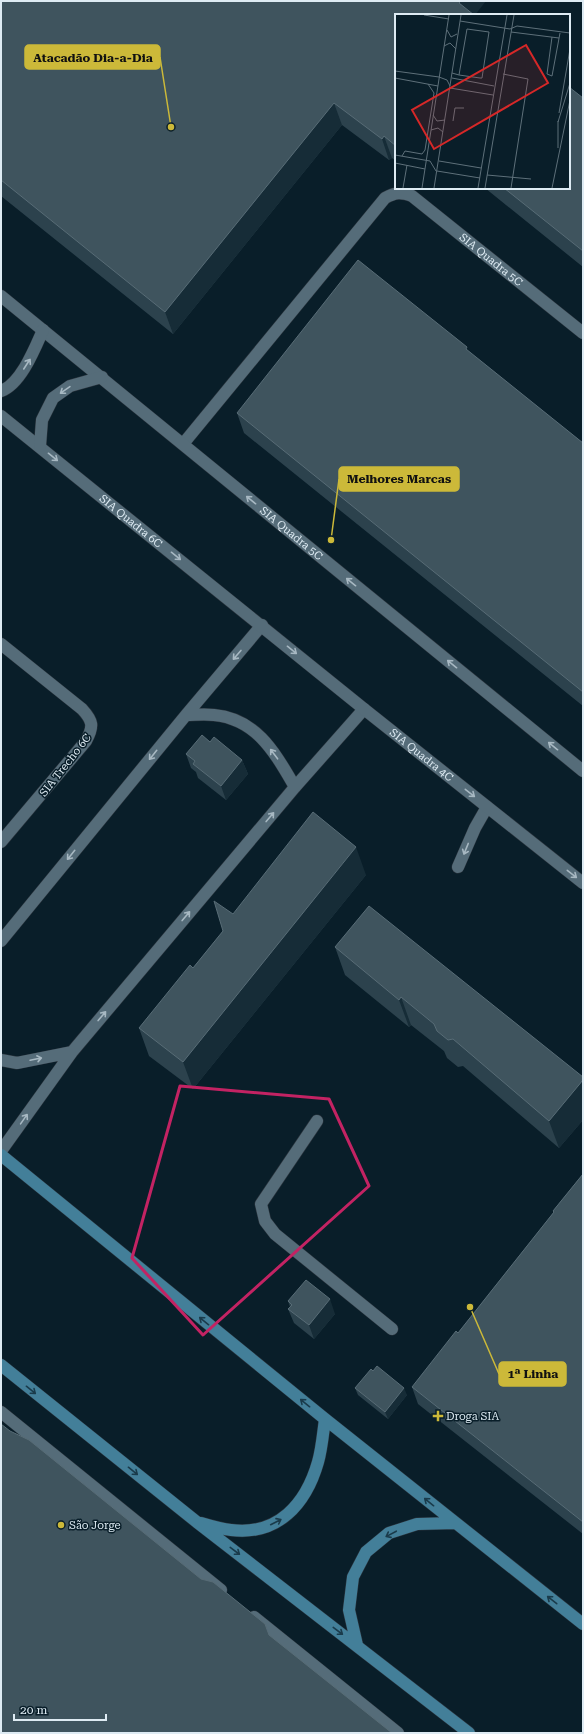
<svg xmlns="http://www.w3.org/2000/svg" width="584" height="1734" font-family="'Roboto Serif',serif">
  <style>
    .lines { fill: none; stroke-linecap: round; stroke-linejoin: round }
    .service-casing { stroke: #2c353e; stroke-width: 13 }
    .minor-casing { stroke: #2c353e; stroke-width: 13 }
    .tertiary-casing { stroke: #2c353e; stroke-width: 13 }
    .secondary-casing { stroke: #2c353e; stroke-width: 13 }
    .service { stroke: #556c79; stroke-width: 12 }
    .minor { stroke: #556c79; stroke-width: 12 }
    .tertiary { stroke: #556c79; stroke-width: 12 }
    .secondary { stroke: #437f99; stroke-width: 12 }
    .wall { fill: #2c424d }
    .shaded-wall { fill: #162c37 }
    .building { fill: #3f545e; stroke: #586c76 }
    .oneway { stroke: #a7b8c2 }
    .oneway2 { stroke: #1a3b4b }
    .marked { fill: none; stroke: #c32363; stroke-width: 3; stroke-linejoin: round }
    .poi-dot { fill: #ccb939; stroke: #091e29; stroke-width: 1.5 }
    .labels { text-anchor: middle; stroke-width: 3; stroke-linejoin: round; paint-order: stroke }
    .street-label { font-size: 11px; fill: #deebf3; stroke: #091e29 }
    .poi-label { font-size: 11px; fill: #deebf3; stroke: #091e29; text-anchor: start }
    .inset-road { fill: none; stroke: #5e707a; stroke-width: 1 }
    .view { fill: #d62828; fill-opacity: 0.15; stroke: #d62828; stroke-width: 2 }
    .inset-edge { fill: none; stroke: #deebf3; stroke-width: 2 }
    .leader { fill: none; stroke: #ccb939; stroke-width: 1.5 }
    .callout-dot { fill: #ccb939; stroke: #091e29; stroke-width: 1.5 }
    .callout { fill: #ccb939; stroke: #ccb939; stroke-width: 1.5 }
    .callout-label { font-size: 12px; text-anchor: middle; font-weight: bold; fill: #111 }
  </style>
  <rect width="100%" height="100%" fill="#091e29"/>
  <g class="lines">
    <defs>
      <path id="service" d="M1,644L82,709C93,721 94,726 86,741L1,842
        M186,715C195,715 204,714 214,715C257,719 275,753 295,787
        M458,867L475,828L487,807
        M1,941L186,715L262,625
        M1,1060L17,1063L72,1052
        M317,1121L261,1204L265,1221L275,1234L392,1329
        M1,1151L72,1052L295,787L364,709
        M1,1412L221,1590
        M254,1617L398,1733"/>
      <g id="minor">
        <path id="s1" d="M183,444L385,198C396,192 401,192 412,196L583,333"/>
      </g>
      <g id="tertiary">
        <path id="s2" d="M1,296L583,771"/>
        <path d="M1,391C21,384 35,348 43,330"/>
        <path id="s3" d="M1,416L364,709L583,883"/>
        <path d="M40,446L42,420L53,398L70,386L102,377"/>
      </g>
      <path id="secondary" d="M1,1155L325,1419L583,1624
        M1,1365L198,1523L469,1733
        M201,1523C211,1526 221,1529 231,1530C278,1536 306,1504 318,1462C322,1448 323,1433 325,1419
        M357,1645L349,1610L353,1577L366,1552L389,1533L417,1524L456,1523"/>
    </defs>
    <!-- service casing -->
    <use href="#service" class="service-casing"/>
    <!-- minor casing -->
    <use href="#minor" class="minor-casing"/>
    <!-- tertiary casing -->
    <use href="#tertiary" class="tertiary-casing"/>
    <!-- secondary casing -->
    <use href="#secondary" class="secondary-casing"/>
    <!-- service -->
    <use href="#service" class="service"/>
    <!-- minor -->
    <use href="#minor" class="minor"/>
    <!-- tertiary -->
    <use href="#tertiary" class="tertiary"/>
    <!-- secondary -->
    <use href="#secondary" class="secondary"/>
  </g>
  <!-- wall -->
  <path class="wall" d="M1,1L396,15V161L392,158L389,160L342,125L173,334L1,196Z
    M583,98V267L485,188H569Z
    M468,351L583,443V706L244,433L237,413Z
    M210,742L242,760L248,774L226,800L198,778L196,772L191,768L186,754Z
    M366,875L193,1089L149,1056L139,1028L193,968L223,931L233,914Z
    M335,947L583,1077V1120L559,1148L463,1066L458,1067L447,1058L444,1051L411,1025L409,1027L345,975Z
    M583,1174V1534L418,1404L412,1387L458,1333L554,1212L553,1211Z
    M288,1301L335,1314L314,1339L294,1323L288,1309L290,1307Z
    M373,1371L407,1395L388,1419L358,1395L355,1388Z"/>
  <!-- shaded-wall -->
  <path class="shaded-wall" d="M461,1H486L475,15H464L459,3Z
    M334,103L342,125L173,334L165,312Z
    M384,136L392,158L389,160L382,139Z
    M242,760L248,774L226,800L221,786Z
    M356,847L366,875L193,1089L183,1062Z
    M401,997L411,1025L409,1027L399,1000Z
    M583,1080V1120L559,1148L549,1121Z
    M330,1299L335,1314L314,1339L309,1325Z
    M404,1388L407,1395L388,1419L385,1412Z"/>
  <!-- building -->
  <path class="building" d="M1,1H461L459,3L474,15H396V146L384,136L382,139L334,103L165,312L1,180Z
    M569,87L583,98V251L504,188H569Z
    M358,260L467,347L466,349L583,443V692L237,413Z
    M202,735L210,742L214,737L242,760L221,786L193,764L195,761L186,754Z
    M313,812L356,847L183,1062L139,1028L190,965L193,968L223,931L214,901L233,914Z
    M369,906L583,1077V1080L549,1121L453,1039L448,1040L437,1031L434,1024L401,997L399,1000L335,947Z
    M583,1174V1522L412,1387L456,1331L458,1333L554,1212L553,1211Z
    M306,1280L330,1299L309,1325L288,1309L292,1305L288,1301Z
    M377,1366L404,1388L385,1412L355,1388L371,1369L373,1371Z
    M1,1424L10,1431L29,1440L201,1579L213,1582L265,1624L269,1635L392,1733H1Z"/>
  <!-- one-way arrows -->
  <defs><path id="oneway-shaft" d="M-6 0H5M1.5-3L5.5 0L1.5 3" fill="none" stroke-width="1.6" stroke-linecap="round" stroke-linejoin="round"/></defs>
  <g class="oneway">
    <use href="#oneway-shaft" transform="translate(27 364) rotate(-57)"/>
    <use href="#oneway-shaft" transform="translate(65 390) rotate(145)"/>
    <use href="#oneway-shaft" transform="translate(53 457) rotate(39)"/>
    <use href="#oneway-shaft" transform="translate(251 500) rotate(-141)"/>
    <use href="#oneway-shaft" transform="translate(176 556) rotate(39)"/>
    <use href="#oneway-shaft" transform="translate(351 582) rotate(-141)"/>
    <use href="#oneway-shaft" transform="translate(292 650) rotate(39)"/>
    <use href="#oneway-shaft" transform="translate(237 655) rotate(131)"/>
    <use href="#oneway-shaft" transform="translate(452 664) rotate(-141)"/>
    <use href="#oneway-shaft" transform="translate(553 746) rotate(-141)"/>
    <use href="#oneway-shaft" transform="translate(274 754) rotate(-127)"/>
    <use href="#oneway-shaft" transform="translate(153 755) rotate(129)"/>
    <use href="#oneway-shaft" transform="translate(470 793) rotate(38)"/>
    <use href="#oneway-shaft" transform="translate(270 817) rotate(-50)"/>
    <use href="#oneway-shaft" transform="translate(466 849) rotate(112)"/>
    <use href="#oneway-shaft" transform="translate(71 855) rotate(129)"/>
    <use href="#oneway-shaft" transform="translate(572 874) rotate(38)"/>
    <use href="#oneway-shaft" transform="translate(186 916) rotate(-50)"/>
    <use href="#oneway-shaft" transform="translate(102 1016) rotate(-50)"/>
    <use href="#oneway-shaft" transform="translate(36 1059) rotate(-12)"/>
    <use href="#oneway-shaft" transform="translate(24 1119) rotate(-55)"/>
  </g>
  <g class="oneway2">
    <use href="#oneway-shaft" transform="translate(204 1321) rotate(-141)"/>
    <use href="#oneway-shaft" transform="translate(31 1390) rotate(39)"/>
    <use href="#oneway-shaft" transform="translate(305 1403) rotate(-141)"/>
    <use href="#oneway-shaft" transform="translate(133 1471) rotate(39)"/>
    <use href="#oneway-shaft" transform="translate(429 1502) rotate(-141)"/>
    <use href="#oneway-shaft" transform="translate(276 1522) rotate(-27)"/>
    <use href="#oneway-shaft" transform="translate(391 1534) rotate(152)"/>
    <use href="#oneway-shaft" transform="translate(235 1551) rotate(37)"/>
    <use href="#oneway-shaft" transform="translate(552 1600) rotate(-142)"/>
    <use href="#oneway-shaft" transform="translate(338 1631) rotate(37)"/>
  </g>
  <!-- marked area -->
  <path class="marked" d="M180,1086L329,1099L369,1186L203,1335L132,1258Z"/>
  <!-- markers -->
  <g class="poi-dot">
    <path d="M436 1410h4v4h4v4h-4v4h-4v-4h-4v-4h4z"/>
    <circle cx="61" cy="1525" r="4"/>
  </g>
  <g class="labels">
    <!-- street labels -->
    <g class="street-label">
      <text dy="4" stroke="none"><textPath href="#s1" startOffset="448">SIA Quadra 5C</textPath></text>
      <text dy="4" stroke="none"><textPath href="#s3" startOffset="167">SIA Quadra 6C</textPath></text>
      <text dy="4" stroke="none"><textPath href="#s2" startOffset="375">SIA Quadra 5C</textPath></text>
      <text dy="4" stroke="none"><textPath href="#s3" startOffset="540">SIA Quadra 4C</textPath></text>
      <text transform="translate(65 765) rotate(-52)" y="4">SIA Trecho 6C</text>
    </g>
    <!-- poi labels -->
    <g class="poi-label">
      <text x="446" y="1420">Droga SIA</text>
      <text x="69" y="1529">São Jorge</text>
    </g>
  </g>
  <!-- overview -->
  <g transform="translate(395 14)">
    <rect width="175" height="175" fill="#091e29"/>
    <path class="inset-road" d="M29,1L54,5M65,7L115,15L122,12L175,19M52,16L56,23L62,20M116,18L164,24M157,23L152,60L157,62L165,19M49,32L55,29L61,35M0,57L44,63L52,66L55,72M57,59L64,61L85,64H87L94,18L72,15L64,61M108,60L133,65L116,174M0,64L43,72M57,64L99,72M55,74L98,81M164,99L175,35M38,101L42,107L50,106M58,107L60,94H69M163,107V134M163,108L175,69M36,116L43,114L48,118M0,141L35,147L41,157M7,142L10,137L27,140L30,136L39,79L33,70M44,147L86,154M0,149L30,155M42,157L85,164M92,161L136,165M8,174L12,151M27,174L54,1M39,174L66,1M83,174L112,1M90,174L119,1M157,174L175,86"/>
    <path class="view" d="M131,31L153,69L39,135L17,96Z"/>
    <rect width="175" height="175" class="inset-edge"/>
  </g>
  <!-- callouts -->
  <path class="leader" d="M171 127L160 57M331 540L339 479M470 1307L499 1374"/>
  <g class="callout-dot">
    <circle cx="171" cy="127" r="4"/>
    <circle cx="331" cy="540" r="4"/>
    <circle cx="470" cy="1307" r="4"/>
  </g>
  <g class="callout">
    <rect x="25" y="45" width="135" height="24" rx="4"/>
    <rect x="339" y="467" width="120" height="24" rx="4"/>
    <rect x="499" y="1362" width="67" height="24" rx="4"/>
  </g>
  <g class="callout-label">
    <text x="93" y="62">Atacadão Dia-a-Dia</text>
    <text x="399" y="483">Melhores Marcas</text>
    <text x="533" y="1378">1ª Linha</text>
  </g>
  <!-- border -->
  <rect width="584" height="1734" fill="none" stroke="#deebf3" stroke-width="4"/>
  <!-- scale -->
  <path d="M14 1714v6h92v-6" fill="none" stroke="#deebf3" stroke-width="2"/>
  <text x="20" y="1714" font-size="12" fill="#deebf3" stroke="#091e29" stroke-width="3" paint-order="stroke">20 m</text>
</svg>
